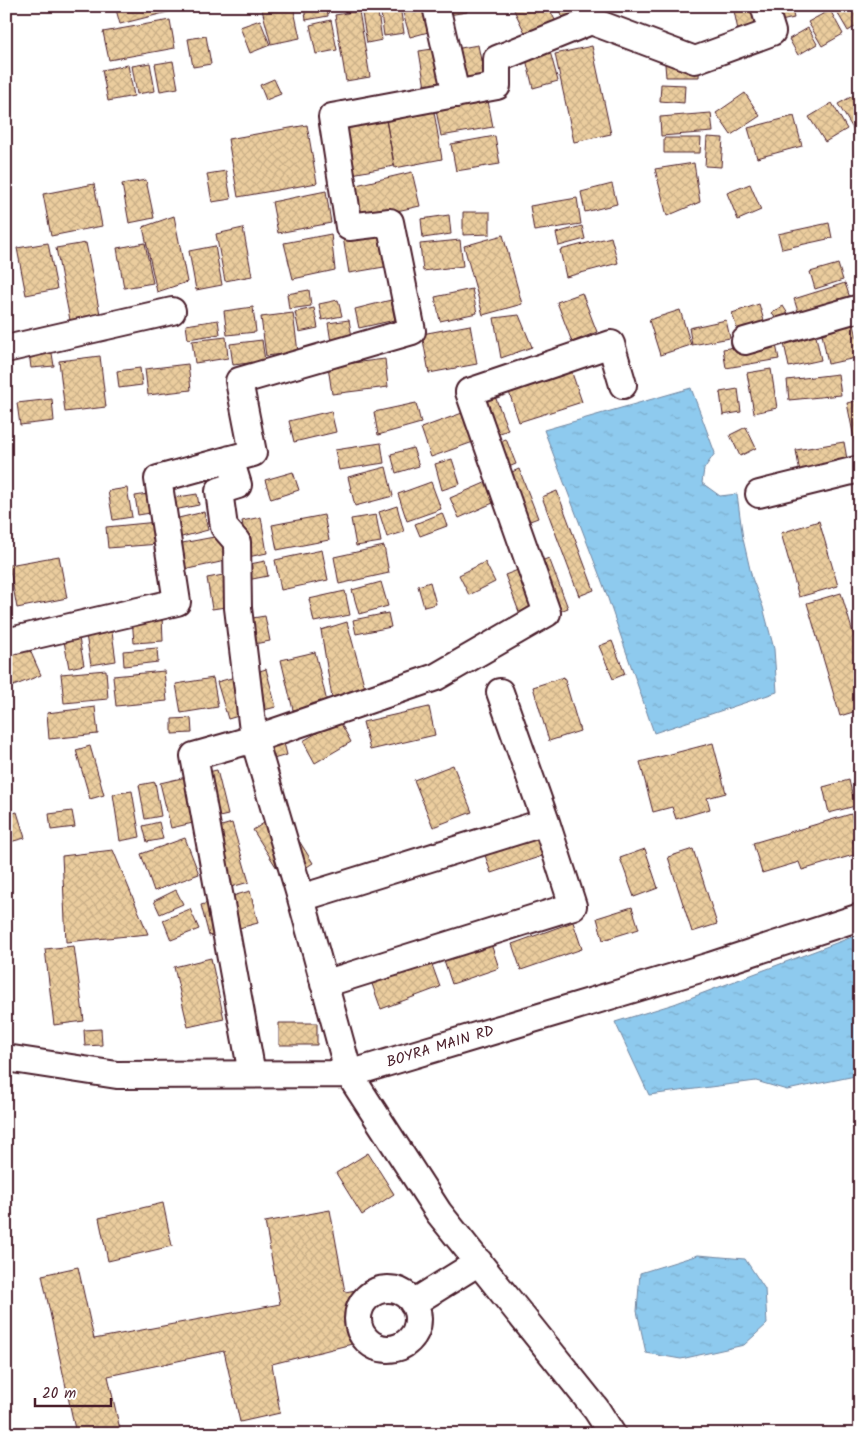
<svg xmlns="http://www.w3.org/2000/svg" width="866" height="1440" font-family="Kalam,sans-serif">
  <style>
    .water { fill: url(#water-ripples); stroke: #7386a0 }
    .building { fill: url(#building-cross-hatch); stroke: #4a1f2b }
    .lines { fill: none; stroke-linecap: round; stroke-linejoin: round }
    .minor-casing { stroke: #4a1f2b; stroke-width: 30 }
    .minor { stroke: #fff; stroke-width: 26 }
    .labels { text-anchor: middle; stroke-width: 4; stroke-linejoin: round; paint-order: stroke }
    .street-label { font-size: 15px; fill: #4a1f2b; stroke: #fff }
  </style>
  <defs>
    <pattern id="water-ripples" width="26" height="14" patternUnits="userSpaceOnUse" patternTransform="scale(1.25)"><rect width="26" height="14" fill="#8ecaee"/><path d="M2 4q2-2 4 0t4 0M15 11q2-2 4 0t4 0" fill="none" stroke="#7cadcc"/></pattern>
    <pattern id="building-cross-hatch" width="8" height="8" patternUnits="userSpaceOnUse" patternTransform="scale(1.25)"><rect width="8" height="8" fill="#ebcd9e"/><path d="M0 0l8 8M0 8l8-8" fill="none" stroke="#cbb088"/></pattern>
  </defs>
  <rect width="100%" height="100%" fill="#fff"/>
  <filter id="ink" filterUnits="userSpaceOnUse"><feTurbulence type="fractalNoise" baseFrequency=".02" numOctaves="2"/><feDisplacementMap in="SourceGraphic" scale="10" xChannelSelector="R" yChannelSelector="G"/><feConvolveMatrix kernelMatrix="1 2 1 2 8 2 1 2 1" color-interpolation-filters="sRGB"/></filter>
  <g filter="url(#ink)">
    <!-- water -->
    <path class="water" d="M691,388L715,453L704,469L702,483L720,496L737,494L743,539L752,578L763,607L774,649L777,692L654,733L604,587L544,430Z
      M860,934V1075L787,1090L756,1081L649,1095L615,1022L674,1004Z
      M698,1255L745,1259L765,1289L767,1324L744,1345L681,1359L646,1353L637,1311L640,1273Z"/>
    <!-- building -->
    <path class="building" d="M115,6H180V9L120,24Z
      M261,6H293L300,38L271,44Z
      M304,6H327L328,16L306,20Z
      M377,6L382,40L367,43L361,8Z
      M380,6H400L404,33L384,36Z
      M401,6H436L443,28L410,37Z
      M441,6H466L467,12L442,16Z
      M522,6H548L557,24L528,39L514,10Z
      M557,6H595L565,22Z
      M768,6H791L794,18L772,23Z
      M860,6V24L848,31L834,7Z
      M751,7L756,32L739,35L734,11Z
      M830,10L843,34L822,46L808,22Z
      M359,11L370,77L346,81L335,15Z
      M170,20L175,48L109,60L103,32Z
      M260,20L270,45L250,53L240,27Z
      M331,20L337,50L316,54L310,25Z
      M808,28L817,44L798,55L789,39Z
      M206,36L211,64L193,67L188,39Z
      M663,39L700,47L699,77H666Z
      M478,45L485,81L455,86L449,50Z
      M592,46L611,134L574,142L555,54Z
      M446,47L453,89L426,94L419,51Z
      M549,48L558,81L533,88L525,55Z
      M173,61L178,88L160,91L155,64Z
      M150,63L155,91L137,94L132,66Z
      M128,65L134,96L108,101L102,70Z
      M274,79L281,94L266,100L260,85Z
      M661,84L685,85L684,103L660,101Z
      M860,92V140L838,104Z
      M745,93L760,116L731,135L716,113Z
      M488,101L493,127L441,136L436,110Z
      M832,103L847,129L825,142L809,117Z
      M433,106L442,159L395,168L385,115Z
      M385,113L394,166L347,175L337,122Z
      M711,113L713,132L661,136L660,117Z
      M794,116L802,146L757,158L748,128Z
      M307,125L317,183L238,197L228,139Z
      M495,136L500,164L456,171L451,144Z
      M707,137L723,138L721,167L705,166Z
      M664,138H701L700,153H664Z
      M694,163L700,202L667,216L655,169Z
      M226,171L231,199L212,202L207,174Z
      M412,172L420,206L359,219L352,186Z
      M146,180L154,218L129,223L122,184Z
      M94,184L102,226L51,236L43,194Z
      M612,184L617,204L585,212L581,192Z
      M750,184L761,210L738,220L727,193Z
      M326,191L331,223L278,233L272,202Z
      M577,198L581,224L534,231L530,206Z
      M463,212H490V234L463,235Z
      M449,215L451,234L423,238L421,219Z
      M174,216L187,282L157,292L143,227Z
      M829,223L832,238L782,249L778,234Z
      M582,226L585,239L559,246L556,233Z
      M243,228L252,276L225,281L216,234Z
      M385,230L390,266L349,273L343,237Z
      M331,234L335,270L293,279L284,243Z
      M503,235L522,304L483,315L464,246Z
      M611,237L618,263L566,277L560,250Z
      M460,240L463,266L423,271L420,244Z
      M48,243L57,289L26,295L17,248Z
      M86,243L100,314L70,320L56,248Z
      M145,243L153,283L124,288L117,248Z
      M215,246L222,285L196,290L189,251Z
      M838,264L843,280L815,289L810,272Z
      M845,283L851,301L800,318L794,299Z
      M472,289L477,313L440,321L435,297Z
      M309,290L311,306L289,309L287,294Z
      M582,293L597,332L572,342L557,302Z
      M338,300L342,316L322,320L319,304Z
      M391,300L395,320L359,328L355,309Z
      M759,304L765,324L738,332L732,313Z
      M783,306L790,317L779,324L772,313Z
      M253,307L256,332L227,335L224,311Z
      M314,308L318,328L299,332L295,312Z
      M680,310L691,345L660,355L649,320Z
      M851,312L860,350V357L828,364L819,319Z
      M293,313L298,352L266,356L261,317Z
      M519,315L532,347L501,358L494,318Z
      M218,320L220,334L188,339L186,325Z
      M349,320L352,337L331,342L328,323Z
      M726,320L730,338L692,345L689,328Z
      M813,322L821,360L789,367L781,329Z
      M470,325L477,364L429,373L422,334Z
      M226,337L228,358L195,363L192,341Z
      M262,340L265,361L233,365L230,344Z
      M775,340L779,359L726,368L723,349Z
      M50,341L54,366L31,368L28,344Z
      M100,356L106,407L65,412L59,361Z
      M385,359L388,387L332,394L328,366Z
      M188,364L191,390L148,395L145,369Z
      M140,368L142,385L119,388L117,371Z
      M771,369L777,408L754,413L747,373Z
      M571,370L582,402L519,422L508,389Z
      M838,374L841,395L789,400L787,380Z
      M491,386L508,430L485,439L468,395Z
      M738,389L741,412L723,415L720,392Z
      M52,399L54,421L20,425L17,403Z
      M860,400V442L855,443L847,403Z
      M416,403L421,423L378,435L374,412Z
      M331,411L336,432L294,442L289,421Z
      M465,412L476,441L431,457L421,428Z
      M746,427L756,448L740,456L730,435Z
      M506,439L516,464L501,470L491,445Z
      M844,442L848,465L800,473L796,450Z
      M381,443L384,463L339,470L335,450Z
      M413,448L419,466L396,473L391,454Z
      M452,459L460,484L442,490L435,464Z
      M386,467L393,496L355,506L348,477Z
      M519,469L538,518L519,525L500,477Z
      M293,472L299,490L271,499L265,480Z
      M494,479L502,499L459,518L450,498Z
      M431,482L441,509L407,521L398,494Z
      M127,488L132,517L113,520L108,491Z
      M557,491L594,590L579,596L542,497Z
      M154,493L157,512L138,515L135,496Z
      M197,494L199,505L174,510L172,498Z
      M397,506L404,532L387,537L379,512Z
      M204,512L208,530L178,538L174,519Z
      M442,513L447,526L420,536L415,524Z
      M324,515L329,540L277,550L272,525Z
      M376,515L381,542L356,546L351,519Z
      M261,517L267,553L248,557L242,521Z
      M819,521L838,586L799,597L781,533Z
      M157,522L159,544L108,548L106,527Z
      M230,534L235,559L183,570L177,544Z
      M384,546L389,573L339,584L334,557Z
      M322,550L328,580L281,590L275,560Z
      M59,556L67,598L17,608L9,565Z
      M549,558L568,608L524,625L505,575Z
      M265,561L268,576L242,581L240,566Z
      M485,562L495,582L469,595L459,575Z
      M234,573L239,605L212,609L207,578Z
      M381,582L388,606L359,614L352,590Z
      M430,582L436,604L424,607L418,586Z
      M345,591L350,615L314,622L309,599Z
      M841,593L860,656V710L840,716L807,603Z
      M388,613L391,627L356,634L353,620Z
      M162,616L163,641L134,643L132,618Z
      M265,616L270,641L233,648L228,622Z
      M347,622L365,688L332,698L321,630Z
      M111,625L116,661L91,665L85,629Z
      M78,633L84,665L69,668L63,636Z
      M612,641L625,674L613,679L599,646Z
      M29,648L41,675L6,689V657Z
      M157,648L158,662L124,666L123,651Z
      M315,652L327,702L293,710L281,660Z
      M266,669L276,707L260,711L250,674Z
      M106,670L108,699L64,703L61,674Z
      M164,671L167,701L116,706L113,676Z
      M239,676L249,713L228,719L217,682Z
      M564,677L580,731L549,741L533,687Z
      M213,678L218,707L181,713L176,684Z
      M95,707L98,734L49,739L47,713Z
      M429,707L435,735L370,750L363,722Z
      M191,718L192,733L172,734V719Z
      M339,720L351,742L315,763L303,741Z
      M280,727L287,755L256,764Z
      M713,743L726,793L707,798L710,809L676,819L672,807L653,812L640,762Z
      M90,746L104,795L90,799L76,750Z
      M453,765L472,812L433,827L414,780Z
      M217,770L228,815L171,828L160,783Z
      M849,780L855,806L829,813L823,787Z
      M155,782L161,816L145,819L139,785Z
      M132,791L140,837L120,841L113,794Z
      M72,811L75,827L51,830L49,814Z
      M17,812L25,838L6,843V815Z
      M281,812L313,863L285,881L253,830Z
      M851,814L859,840L853,841L857,854L802,870L799,862L762,873L753,843Z
      M159,822L163,839L147,842L143,826Z
      M232,823L249,882L217,891L200,832Z
      M540,829L548,854L491,873L483,849Z
      M185,838L199,874L154,891L141,854Z
      M645,849L658,888L634,897L620,858Z
      M693,849L717,924L692,932L668,857Z
      M113,850L148,934L66,942L62,856Z
      M176,890L183,904L160,914L154,901Z
      M250,891L258,923L209,936L201,905Z
      M632,907L639,929L603,940L597,918Z
      M190,909L199,929L171,940L163,920Z
      M573,922L582,949L521,970L512,944Z
      M490,941L499,968L452,984L443,957Z
      M74,946L84,1021L54,1025L45,949Z
      M211,958L224,1019L188,1027L174,967Z
      M431,962L440,987L381,1009L372,984Z
      M279,1023H317V1045H279Z
      M101,1029L102,1045L85,1046L84,1030Z
      M368,1153L394,1194L362,1215L336,1173Z
      M163,1203L172,1246L108,1261L99,1218Z
      M330,1210L345,1292L361,1289L372,1339L272,1364L280,1413L240,1422L224,1351L108,1376L121,1434H76L42,1275L78,1267L94,1339L280,1304L265,1222Z"/>
    <g class="lines">
      <defs>
        <path id="minor" d="M436,6L456,94
          M745,341L860,308
          M6,349L172,311
          M230,459L238,485L219,491L224,527L237,542L238,608L254,739L194,756L252,1074
          M759,494L860,469
          M6,642L177,602L158,479L253,453L239,381L412,331L390,222L349,227L332,117L497,86V59L591,21L695,60L772,32L764,6
          M500,692L546,822
          M301,898L546,822L573,906L324,984
          M6,1058L117,1075L349,1074L710,966L860,917
          M358 1319a30 30 0 1 1 60 0a30 30 0 1 1-60 0Z
          M413,1303L479,1262
          M612,1434L596,1409L439,1213L349,1074L301,898L254,739L436,677L547,613L469,392L611,344L623,385"/>
      </defs>
      <!-- minor casing -->
      <use href="#minor" class="minor-casing"/>
      <!-- minor -->
      <use href="#minor" class="minor"/>
    </g>
  </g>
  <g class="labels">
    <!-- street labels -->
    <g class="street-label">
      <text transform="translate(440 1046) rotate(-17)" y="5">BOYRA MAIN RD</text>
    </g>
  </g>
  <!-- margin -->
  <rect width="866" height="1440" fill="none" stroke="#fff" stroke-width="25"/>
  <rect x="12" y="12" width="841" height="1415" fill="none" stroke="#4a1f2b" stroke-width="2" filter="url(#ink)"/>
  <!-- scale -->
  <path d="M35 1398v8h76v-8" fill="none" stroke="#4a1f2b" stroke-width="2.5"/>
  <text x="42" y="1398" font-size="15" fill="#4a1f2b" stroke="#ffffff" stroke-width="4" paint-order="stroke">20 m</text>
</svg>
